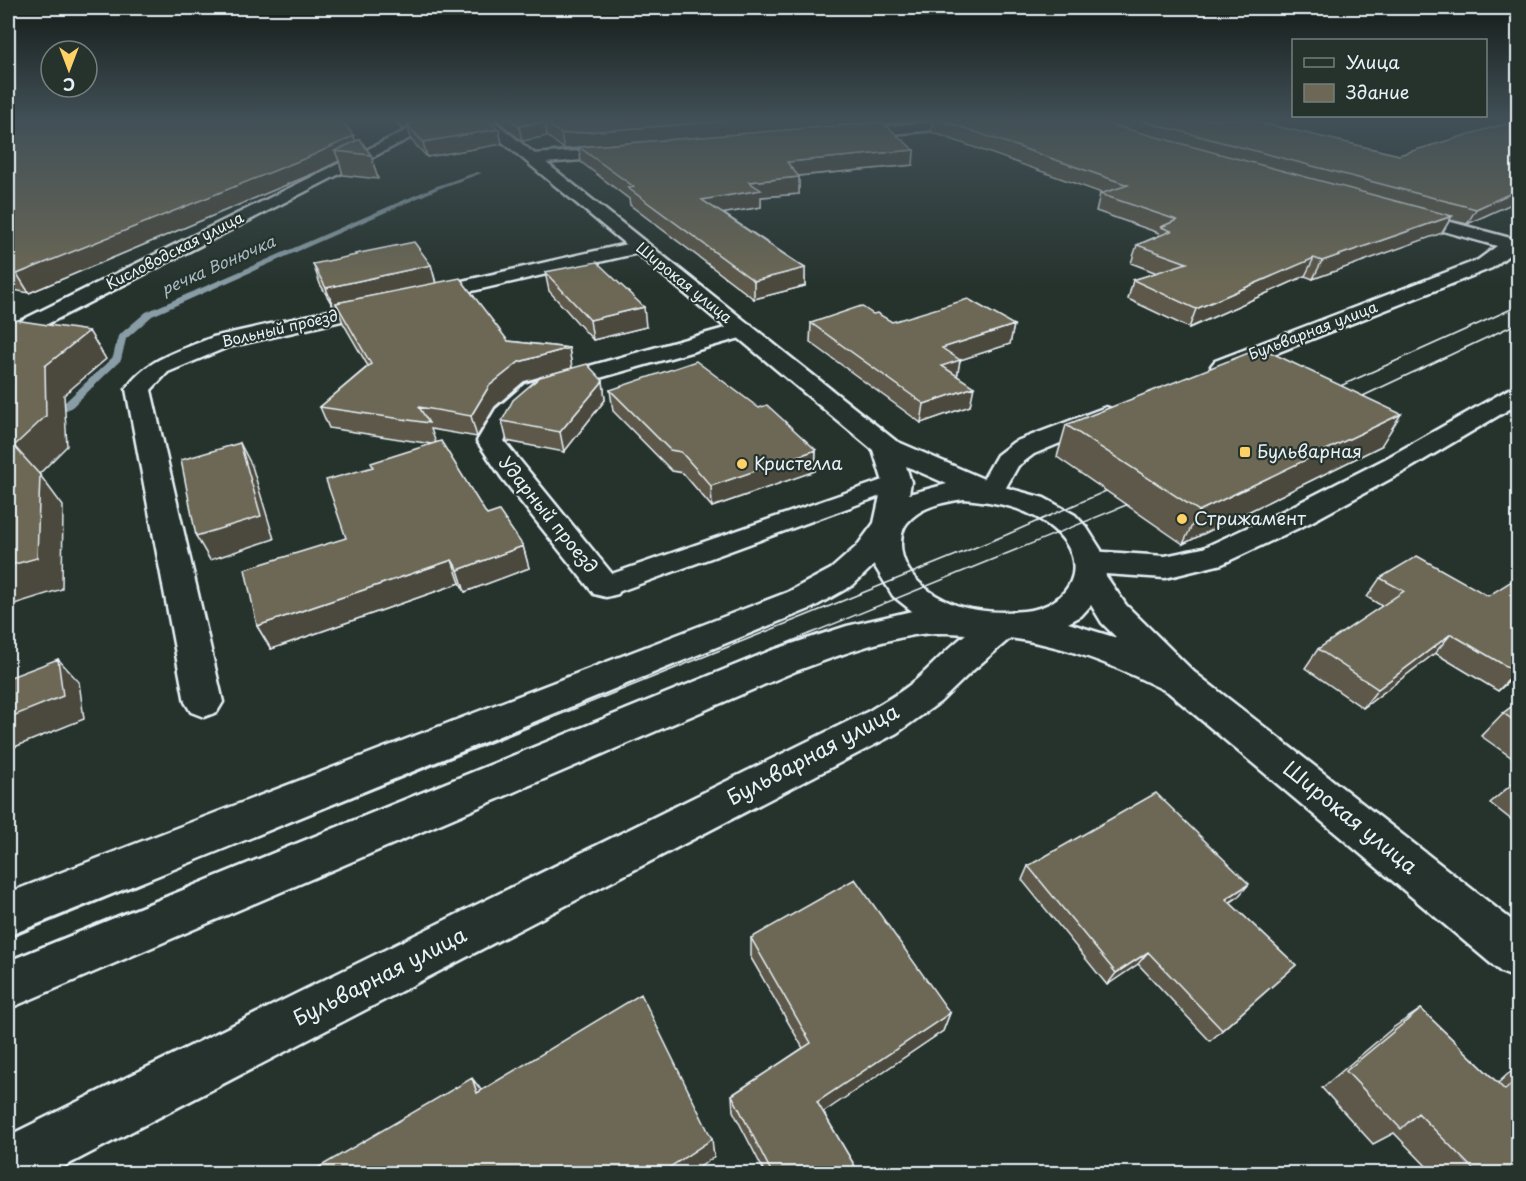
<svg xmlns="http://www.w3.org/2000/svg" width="1526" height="1181" font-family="'Playpen Sans',sans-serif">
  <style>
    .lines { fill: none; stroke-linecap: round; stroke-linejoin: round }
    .stream { fill: #899da6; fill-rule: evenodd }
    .service-casing { stroke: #e8f1f8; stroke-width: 5 }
    .minor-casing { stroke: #e8f1f8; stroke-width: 5 }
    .secondary-casing { stroke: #e8f1f8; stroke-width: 5 }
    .service { fill: #26332d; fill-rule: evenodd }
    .minor { fill: #26332d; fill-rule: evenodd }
    .secondary { fill: #26332d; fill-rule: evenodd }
    .tram-far1 { stroke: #e8f1f8; stroke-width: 1.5 }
    .tram { stroke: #e8f1f8; stroke-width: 2 }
    .wall { fill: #5d5949; stroke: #e8f1f8; stroke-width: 1.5 }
    .shaded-wall { fill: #4c493c; stroke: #e8f1f8; stroke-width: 1.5 }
    .building { fill: #6c6855; stroke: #e8f1f8; stroke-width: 1.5 }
    .poi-dot { fill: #ffd166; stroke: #26332d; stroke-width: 2 }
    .labels { text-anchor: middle; stroke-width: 4.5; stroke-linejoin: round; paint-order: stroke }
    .far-street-label { font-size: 15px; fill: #e8f1f8; stroke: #26332d }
    .far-water-label { font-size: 16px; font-style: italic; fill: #a9b9c2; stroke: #26332d }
    .poi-label { font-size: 18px; fill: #e8f1f8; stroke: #26332d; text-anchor: start }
    .street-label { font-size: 18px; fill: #e8f1f8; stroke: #26332d }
    .near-street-label { font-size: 21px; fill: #e8f1f8; stroke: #26332d }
  </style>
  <rect width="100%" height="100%" fill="#26332d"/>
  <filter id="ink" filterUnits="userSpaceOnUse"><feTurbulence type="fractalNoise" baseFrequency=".0167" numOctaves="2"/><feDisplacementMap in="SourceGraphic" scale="12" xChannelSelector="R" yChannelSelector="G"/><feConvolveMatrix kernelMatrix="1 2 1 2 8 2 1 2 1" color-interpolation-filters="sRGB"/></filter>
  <g filter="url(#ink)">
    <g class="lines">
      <!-- stream -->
      <path class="stream" d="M911,119H936L866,127L863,125Z
        M580,146L582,149L550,152L547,150Z
        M477,172L482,173L438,189L152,316L126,339L121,360L71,408L48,418L43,415L63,404L113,357L118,336L146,312L434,187Z"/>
      <defs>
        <path id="service" d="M897,475L905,477L909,482L905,487L615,593L606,595L597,593L593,586L597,579Z"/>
        <path id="minor" d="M429,119H447L16,340L8,342V327Z
          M961,119H1017L1010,123L848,138L841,134L848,130Z
          M626,148L631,150L634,153L631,156L532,164L524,159L532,154Z
          M1403,209L1510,238L1518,235V252L1514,251L1492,268L1231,371L1223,373L1215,371L1211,366L1215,361L1478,260L1497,246L1397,218L1394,214L1397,210Z
          M640,241L647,243L650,247L647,251L228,347L168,372L151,390L223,702L217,712L204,717L191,712L185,702L126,389C147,358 180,351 213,337Z
          M743,323L751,325L754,330L751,335L543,394L516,418L504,441L622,586L618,594L606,597L594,594L502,478L477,441L496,409L525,384Z
          M1518,386V404L1405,471L1309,523L1222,564L1165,578L1090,573L1079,570L1074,562L1079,554L1090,551L1165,556L1203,548L1287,509L1385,459L1509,389Z
          M1106,407L1115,410L1119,415L1115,420L1034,454L1018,466L1000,498L990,501L980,498L976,492L997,455L1014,442Z
          M1003,613L1015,616L1020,625L1015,634L971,672L940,702L897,733L50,1174H8V1136L869,711C885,701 902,692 916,680C941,658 971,622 1003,613Z"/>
        <path id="secondary" d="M475,119H491L896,441L1000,486L1044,498L1075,515L1087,528L1101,550L1106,576L1126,605L1194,672L1518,925V979L1501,972L1168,692C1108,662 1058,642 991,636C965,634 940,631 914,635C873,642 834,657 796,671L8,1009V961L770,651L847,626L912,611L893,596L874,565L853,585L812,608L8,937V893L788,592L831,569L857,546L874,523L883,482L873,450ZM906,466L947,484L909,494L911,482ZM964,499C995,502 1028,507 1053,529C1092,562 1072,606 1024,611C1003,613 976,612 956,605C930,595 902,575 901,545C901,538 902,529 907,523C921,506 944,502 964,499ZM1091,605L1102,623L1117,638L1068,623L1081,616Z"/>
      </defs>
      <!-- service casing -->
      <use href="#service" class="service-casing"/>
      <!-- minor casing -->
      <use href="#minor" class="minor-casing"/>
      <!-- secondary casing -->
      <use href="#secondary" class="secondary-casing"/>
      <!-- service -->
      <use href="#service" class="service"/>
      <!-- minor -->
      <use href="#minor" class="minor"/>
      <!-- secondary -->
      <use href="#secondary" class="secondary"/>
      <!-- tram-far1 -->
      <path class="tram-far1" d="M1327,392L1518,306
        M1348,403L1518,323
        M132,887L1006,535L1122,484
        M187,887L1141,499"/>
      <!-- tram -->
      <path class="tram" d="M8,937L135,886
        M8,960L190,886"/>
    </g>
    <!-- wall -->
    <path class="wall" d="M8,119L355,142L371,155L378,179L343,175L339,161L317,172L29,293L8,289Z
      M393,119H486L502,144L427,157L411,140L408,127L402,130Z
      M495,119H868V123L914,150L913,165L799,176V194L761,197V207L723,213L805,268V286L754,299L630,205L629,199L581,162L579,148L564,149L547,136L522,141Z
      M933,119H1245L1399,155L1518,120V201L1467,224L1450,220L1442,233L1313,279L1305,276L1189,328L1128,299L1133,280L1157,273L1131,263L1137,245L1158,236L1159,233L1096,211L1100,194L1102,193L931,132Z
      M313,264L431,265L436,283L508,341L569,348L572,368L603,381L605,400L564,452L507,441L502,421L539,378L524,382L495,407L477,437L431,429L436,443L487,515L523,546L529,568L465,592L460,583L271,649L257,626L346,538L373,467L432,444L329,428L320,407L368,366L343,323L337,307L334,308L320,284Z
      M545,272L646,327L593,340L549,291Z
      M892,322L1014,325L1010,344L960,360L957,376L970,406L921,423L810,342L811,323Z
      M610,390L816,450L815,471L712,507L683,473L672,471L613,411Z
      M1066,425L1381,446L1183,544L1057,457Z
      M1380,578L1488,596L1518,673L1498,691L1435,653L1363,708L1305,668L1318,649L1382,606L1367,597Z
      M1518,702V762L1481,736L1503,713Z
      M1518,779V825L1490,803Z
      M1028,866L1238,897L1230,903L1296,965L1210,1041L1138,964L1107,985L1022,880Z
      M751,938L950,1013L943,1031L823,1112L859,1173H765L733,1111L732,1095L803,1048L751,958Z
      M1421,1009L1498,1083L1509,1073L1518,1068V1173H1433L1394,1133L1373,1144L1322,1088L1394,1027Z"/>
    <!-- shaded-wall -->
    <path class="shaded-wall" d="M399,119H423L407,125L408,127L402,130Z
      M750,119H868V124L579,147V148L564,149L561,134Z
      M901,119H925L901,121Z
      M545,122L547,136L522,141L519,126Z
      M499,129L502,144L427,157L423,142Z
      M354,136L358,151H335L339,161L317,172L29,293L17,274Z
      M914,150L913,165L786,177L787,162Z
      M799,177V194L761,197V207L703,217L702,200L749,182Z
      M1518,190V201L1467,224L1476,209Z
      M1452,216L1442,233L1313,279L1322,261Z
      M1314,258L1305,276L1189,328L1196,309Z
      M431,265L436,284L336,303L337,307L334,308L326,288Z
      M805,268V286L754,299V281Z
      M644,307L646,327L593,340L590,320Z
      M1014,325L1010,344L960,360L957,378L939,385L942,348Z
      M89,331L106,359L64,395L67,446L37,476L14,446L45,366Z
      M569,348L572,368L524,382L495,407L477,437L471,416L489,386L519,362Z
      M603,381L605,400L564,452L560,432Z
      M974,387L970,406L921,423L924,404Z
      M1401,414L1381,446L1183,544L1199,511Z
      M240,443L252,466L274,539L210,560L196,536Z
      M816,450L815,471L712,507L711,486Z
      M40,475L63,506L62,589L8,606V566Z
      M523,546L529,568L465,592L458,570Z
      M452,560L460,583L271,649L257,626Z
      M1451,634L1435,653L1363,708L1378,689Z
      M58,659L79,682L84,719L12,748L8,744V718Z
      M1518,670V673L1498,691L1516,672Z
      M1249,884L1238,897L1215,912L1226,899Z
      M1148,952L1138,964L1107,985L1116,973Z
      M950,1013L943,1031L815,1118L817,1102Z
      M472,1078L488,1099L477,1093Z
      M712,1139L714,1157L691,1173H661Z"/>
    <!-- building -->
    <path class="building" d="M8,119H341L354,136L311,156L17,274L8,273Z
      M420,119H486L499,129L423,142L407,125Z
      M510,119H750L561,134L545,122L519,126Z
      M938,119H1089L1452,216L1322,261L1314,258L1196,309L1133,280L1187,263L1137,245L1171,231L1161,227L1177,220L1100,194L1128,185Z
      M1134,119H1245L1399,155L1518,120V190L1476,209Z
      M882,122L914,150L787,162L799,177L749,182L761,190L702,200L805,268L754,281L628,188L634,187L579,147Z
      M360,139L371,155L335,151Z
      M414,242L431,265L326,288L313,264L356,255L355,254Z
      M597,262L644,307L590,320L545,272Z
      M460,278L508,341L569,348L519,362L489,386L471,416L419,407L429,423L320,407L371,364L336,303Z
      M968,299L1014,325L942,348L960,360L942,366L974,387L924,404L811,323L861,306L873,314L877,313L892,322Z
      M8,319L89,331L45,366L46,416L14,446L40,475L37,558L8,566Z
      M1261,348L1401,414L1199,511L1066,425Z
      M696,361L759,408L767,405L816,450L711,486L681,452L670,450L610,390Z
      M587,364L603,381L560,432L502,421L513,400L540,377Z
      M441,441L487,515L499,511L523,546L458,570L452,560L257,626L245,569L346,538L326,480L373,467L371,463Z
      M240,443L261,516L196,536L181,460Z
      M1417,556L1488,596L1518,577V670L1516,672L1451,634L1378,689L1318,649L1404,591L1380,578Z
      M58,659L63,696L8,718V678Z
      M1518,702V723L1503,713Z
      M1156,793L1249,884L1226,899L1296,965L1222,1030L1148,952L1116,973L1028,866Z
      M855,879L950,1013L817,1102L859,1173H772L732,1095L811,1043L751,938Z
      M641,994L712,1139L661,1173H309L472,1078L477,1093Z
      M1421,1009L1505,1090L1518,1078V1173H1477L1418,1113L1401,1129L1346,1071Z"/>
  </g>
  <!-- sky -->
  <linearGradient id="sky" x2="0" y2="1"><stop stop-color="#151c19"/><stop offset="0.42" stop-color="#415057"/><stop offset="1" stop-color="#415057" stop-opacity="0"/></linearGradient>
  <rect width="1526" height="285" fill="url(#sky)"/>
  <!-- markers -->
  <g class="poi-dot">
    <rect x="1239" y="446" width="12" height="12" rx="3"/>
    <circle cx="742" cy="464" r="6"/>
    <circle cx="1182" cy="519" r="6"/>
  </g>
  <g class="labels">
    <!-- far-street labels -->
    <g class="far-street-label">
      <text transform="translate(175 251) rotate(-27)" y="5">Кисловодская улица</text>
      <text transform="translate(684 283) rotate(39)" y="5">Широкая улица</text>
      <text transform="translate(280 329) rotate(-13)" y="5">Вольный проезд</text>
      <text transform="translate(1313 331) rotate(-21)" y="5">Бульварная улица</text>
    </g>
    <!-- far-water labels -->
    <g class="far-water-label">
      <text transform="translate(218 265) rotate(-24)" y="6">речка Вонючка</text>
    </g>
    <!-- poi labels -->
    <g class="poi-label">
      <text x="1257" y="458">Бульварная</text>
      <text x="754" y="470">Кристелла</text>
      <text x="1194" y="525">Стрижамент</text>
    </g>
    <!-- street labels -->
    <g class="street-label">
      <text transform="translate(548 515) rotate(51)" y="6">Ударный проезд</text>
    </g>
    <!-- near-street labels -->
    <g class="near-street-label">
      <text transform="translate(813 755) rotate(-28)" y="7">Бульварная улица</text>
      <text transform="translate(1350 818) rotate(39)" y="7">Широкая улица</text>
      <text transform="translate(380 977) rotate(-27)" y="7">Бульварная улица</text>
    </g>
  </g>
  <!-- margin -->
  <rect width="1526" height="1181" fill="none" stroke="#26332d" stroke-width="30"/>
  <rect x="15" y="15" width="1496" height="1151" fill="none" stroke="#e8f1f8" stroke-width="2" filter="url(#ink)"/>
  <!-- legend -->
  <rect x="1292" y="39" width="195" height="78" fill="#26332d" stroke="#747f7e" stroke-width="1.5"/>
  <rect x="1304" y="58" width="30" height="9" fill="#26332d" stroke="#747f7e" stroke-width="1.5"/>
  <text x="1346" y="69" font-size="18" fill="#e8f1f8">Улица</text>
  <rect x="1304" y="84" width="30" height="18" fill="#6c6855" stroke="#747f7e" stroke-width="1.5"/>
  <text x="1346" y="99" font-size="18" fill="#e8f1f8">Здание</text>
  <!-- north arrow -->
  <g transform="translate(69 69) rotate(180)"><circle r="28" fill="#26332d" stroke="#747f7e" stroke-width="1.5"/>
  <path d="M0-4.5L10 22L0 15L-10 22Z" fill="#ffd166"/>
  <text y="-9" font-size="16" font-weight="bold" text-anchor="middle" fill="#e8f1f8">С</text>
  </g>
</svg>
